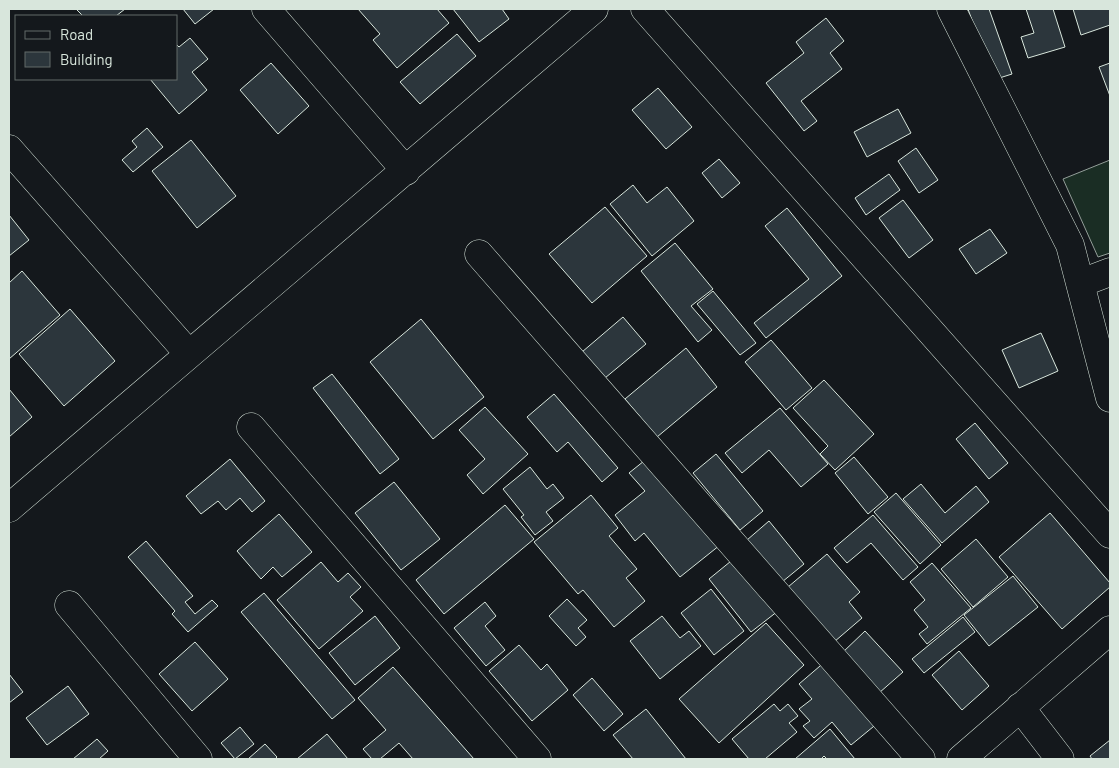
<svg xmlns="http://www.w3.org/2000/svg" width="1119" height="768" font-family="Barlow,sans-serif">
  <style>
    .green { fill: #1a2d24; stroke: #939e99 }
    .building { fill: #2c363c; stroke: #d8e6dc }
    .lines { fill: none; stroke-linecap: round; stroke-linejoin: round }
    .street-casing { stroke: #d8e6dc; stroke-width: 29 }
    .street { stroke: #14181c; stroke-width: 28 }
  </style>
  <rect width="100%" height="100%" fill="#14181c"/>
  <!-- green -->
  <path class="green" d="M1110,160V253L1098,257L1063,179Z"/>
  <!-- building -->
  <path class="building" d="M76,9H125L116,16H83Z
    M183,9H214L195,24Z
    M358,9H437L449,23L397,68L373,40L380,34Z
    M453,9H502L509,19L479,42Z
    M968,9H989L1012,74L993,80Z
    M1026,9H1053L1065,47L1028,58L1021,37L1034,33Z
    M1073,9H1110V25L1081,35Z
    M826,18L844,41L830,53L842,69L801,101L817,121L804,131L766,83L804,53L796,42Z
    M457,34L476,56L420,104L400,82Z
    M190,38L208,59L192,72L207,90L179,114L150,79H176V44L179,47Z
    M271,63L309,106L278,134L240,90Z
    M1110,63V96L1099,67Z
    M658,88L692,127L666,149L632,110Z
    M898,109L911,133L867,157L854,132Z
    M147,128L163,147L133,172L122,160L137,147L132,141Z
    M191,140L236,196L197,228L152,171Z
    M916,148L938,180L919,193L898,161Z
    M719,159L740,183L722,198L702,173Z
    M889,174L900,190L866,215L855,198Z
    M633,185L647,203L667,187L694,221L652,256L610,204Z
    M903,200L933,240L909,258L879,218Z
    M605,207L647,256L592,303L549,254Z
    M787,208L842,276L766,338L754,323L809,279L765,226Z
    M9,215L29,240L9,256Z
    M990,229L1007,253L976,274L959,249Z
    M675,243L713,289L691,306L712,330L698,342L641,271Z
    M22,271L60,315L9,359V283Z
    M713,291L756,343L740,355L697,304Z
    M70,309L115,361L64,406L19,354Z
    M623,317L646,344L605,378L582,352Z
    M421,319L484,397L433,439L370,362Z
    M1041,333L1058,371L1019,388L1002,350Z
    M771,340L812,388L786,410L745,362Z
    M686,348L717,387L657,437L625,399Z
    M332,374L399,459L380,474L313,388Z
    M824,380L874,434L835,470L820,454L828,446L793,408Z
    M9,389L32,417L9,437Z
    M554,394L618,468L602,482L568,442L557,452L527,417Z
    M485,407L528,454L483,494L467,475L485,459L459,430Z
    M780,408L828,464L801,487L769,450L742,473L725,453Z
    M975,423L1008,463L989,479L956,439Z
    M716,454L763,511L740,530L693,473Z
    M649,457L720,545L680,577L644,533L635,541L615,515L645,491L629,473Z
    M854,457L888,497L868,514L835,473Z
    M230,459L265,501L252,512L240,498L226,510L218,501L201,514L186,496Z
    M530,467L547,489L553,484L564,498L546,512L553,521L535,535L521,517L524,515L503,489Z
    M394,482L440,539L401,570L355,513Z
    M921,484L945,513L976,486L989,502L942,543L903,499Z
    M896,493L941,545L920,564L874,512Z
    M591,495L618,528L609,536L637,569L626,578L645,601L614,627L583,590L578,594L534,542Z
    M505,505L534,539L444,614L416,580Z
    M1050,513L1110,583V587L1062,629L999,557Z
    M279,514L312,552L282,577L273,567L261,579L237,551Z
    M873,515L918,567L903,580L871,543L847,563L834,548Z
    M769,521L804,564L782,582L747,540Z
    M976,539L1008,577L973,607L941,569Z
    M146,541L193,596L185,602L195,614L212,600L218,606L188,632L172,614L175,611L128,557Z
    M827,554L860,592L849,602L862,618L834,642L788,587Z
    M736,557L778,611L751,632L709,579Z
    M321,562L338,582L348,573L361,587L350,597L363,611L319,649L277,600Z
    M932,563L971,608L927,644L919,634L928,627L914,610L925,600L910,582Z
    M1013,576L1038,607L989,646L964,615Z
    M711,589L744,631L714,655L681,613Z
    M264,593L355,700L332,719L241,612Z
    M567,599L587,620L578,628L586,637L576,646L549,616Z
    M485,602L496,616L485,626L505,650L486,666L454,628Z
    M375,616L400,648L355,685L329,653Z
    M662,616L680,638L689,631L701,646L660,679L630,641Z
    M963,617L975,632L924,673L912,659Z
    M766,623L804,665L719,743L679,699Z
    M865,631L903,672L879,693L842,653Z
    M195,642L228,679L192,711L159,674Z
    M519,645L541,670L547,664L568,690L532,721L489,671Z
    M959,651L989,686L962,710L932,675Z
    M827,660L879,722L851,745L832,722L814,738L803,726L810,721L799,709L812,699L799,684Z
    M393,667L474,759H413L399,743L380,759H372L363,749L386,730L358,698Z
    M9,674L23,692L9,703Z
    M592,678L623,714L604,731L573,695Z
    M68,686L89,714L47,745L26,718Z
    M774,704L780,711L788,704L798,716L789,723L797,732L765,759H749L732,739Z
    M646,709L686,759H633L613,735Z
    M240,727L254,744L235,759L221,743Z
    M830,729L855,759H827L824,756L821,759H795Z
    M327,734L348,759H297Z
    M97,739L108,751L99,759H73Z
    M1110,740V759H1092L1090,756Z
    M265,744L277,757L275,759H248Z"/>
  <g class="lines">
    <defs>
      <path id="street" d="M266,9L406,171
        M645,9L1110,534
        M951,9L1070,245L1110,398
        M9,149L189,354
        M479,254L921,759
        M1081,283L1110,272
        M251,427L537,759
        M9,508C203,341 400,176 594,9
        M69,605L198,759
        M1020,707L1060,759
        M961,759L1110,630"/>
    </defs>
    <!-- street casing -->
    <use href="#street" class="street-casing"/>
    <!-- street -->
    <use href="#street" class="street"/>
  </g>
  <!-- border -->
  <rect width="1119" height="768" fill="none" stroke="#d8e6dc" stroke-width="20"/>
  <!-- legend -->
  <rect x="15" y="15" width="162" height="65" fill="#14181c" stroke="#626a69"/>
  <rect x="25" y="31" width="25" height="8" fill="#14181c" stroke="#626a69"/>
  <text x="60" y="40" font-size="15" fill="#d8e6dc">Road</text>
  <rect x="25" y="52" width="25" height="15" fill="#2c363c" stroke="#626a69"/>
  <text x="60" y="65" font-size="15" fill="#d8e6dc">Building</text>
</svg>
